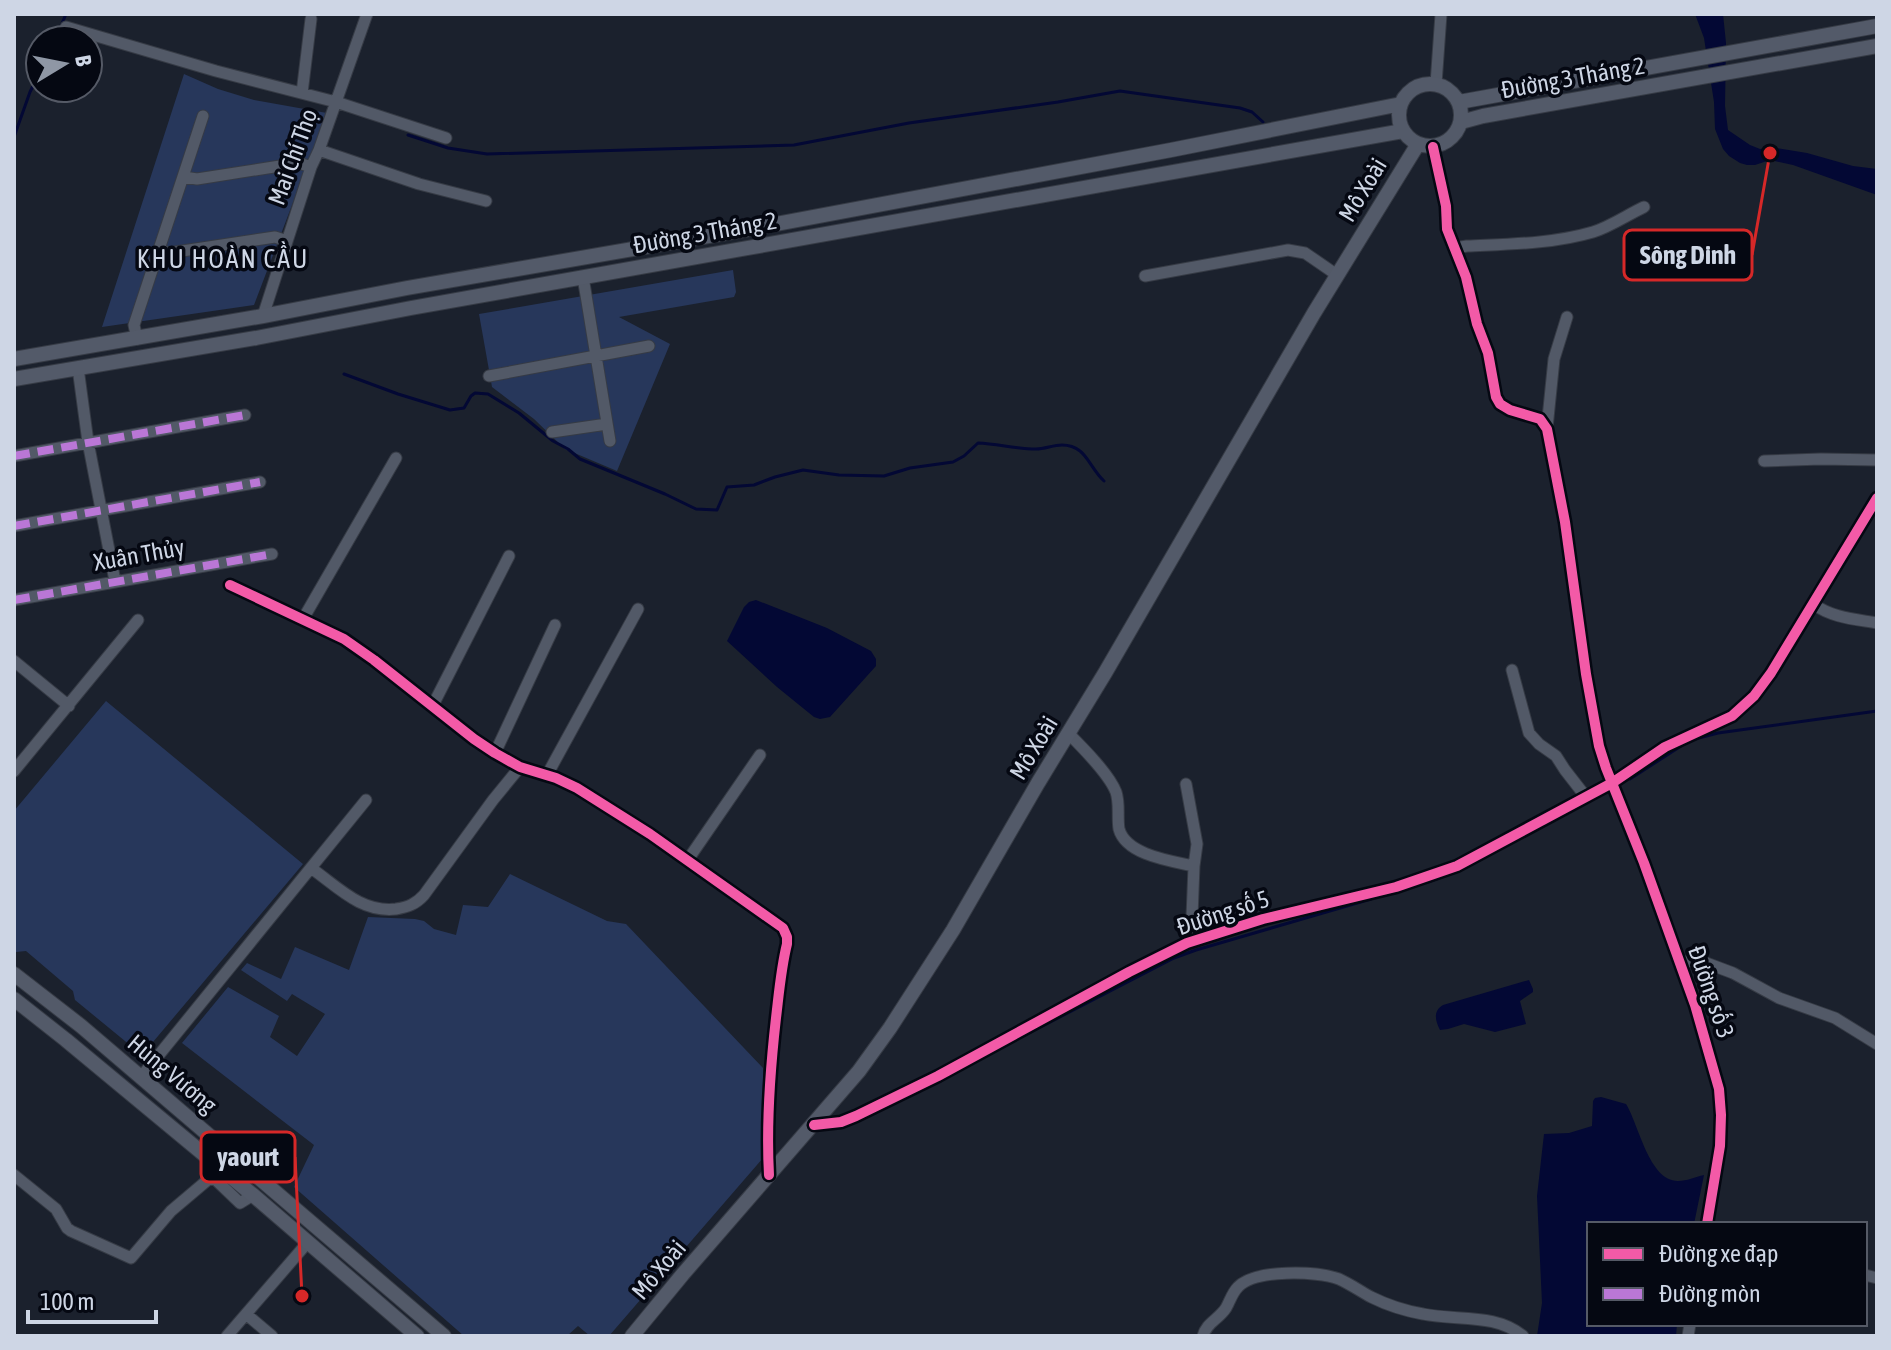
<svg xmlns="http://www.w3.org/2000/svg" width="1891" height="1350" font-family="'Asap Condensed',sans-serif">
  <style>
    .green { fill: #27375b }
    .water { fill: #030834 }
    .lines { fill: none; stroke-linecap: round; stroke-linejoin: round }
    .stream { stroke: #030834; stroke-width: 3 }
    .minor-casing { stroke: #363b45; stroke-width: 13 }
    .major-casing { stroke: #363b45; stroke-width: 16 }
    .minor { stroke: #525967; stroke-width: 11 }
    .major { stroke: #535a69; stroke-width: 14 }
    .quiet { stroke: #ba77d6; stroke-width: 8; stroke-dasharray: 16 8; stroke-linecap: butt }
    .cycleway-casing { stroke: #050812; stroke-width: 15 }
    .cycleway { stroke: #f35aa7; stroke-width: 10 }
    .labels { text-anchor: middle; stroke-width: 7; stroke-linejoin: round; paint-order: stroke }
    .street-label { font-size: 24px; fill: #ced6e5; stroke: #050812 }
    .neighbourhood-label { font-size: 26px; letter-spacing: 2px; fill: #ced6e5; stroke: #050812 }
    .leader { fill: none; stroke: #d62828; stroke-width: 3 }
    .callout-dot { fill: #d62828; stroke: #050812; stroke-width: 3 }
    .callout { fill: #050812; stroke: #d62828; stroke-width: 3 }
    .callout-label { font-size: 26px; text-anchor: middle; font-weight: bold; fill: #ced6e5 }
  </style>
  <rect width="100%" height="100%" fill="#1b212d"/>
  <!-- green -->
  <path class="green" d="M184,74L218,89L254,100L327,113L254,305L102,327Z
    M733,270L736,292L734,297L619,317L670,344L617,471L565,449L534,419L492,387L479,314Z
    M106,701L303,864L142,1055L75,1000L73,991L26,951L16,952L14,950V811Z
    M510,874L607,921L626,924L763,1068V1158L609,1336H590L578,1326L567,1336H464L294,1187L314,1145L182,1043L228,987L279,1016L270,1037L297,1056L325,1014L292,994L287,1001L241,970L247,963L281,979L295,947L349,970L368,917L415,919L424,921L434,929L456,935L463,905L488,907Z"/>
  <!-- water -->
  <path class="water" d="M1695,14H1723L1726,43L1725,106L1728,130L1750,145L1760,149L1776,148L1807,153L1853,166L1877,169V195L1793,165L1770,160L1755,165H1747L1740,163L1729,156L1723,149L1715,129L1714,102L1704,38Z
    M756,600L827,628L871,651L876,659V666L830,717L820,719L814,717L777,687L727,641L744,607L749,602Z
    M1529,980L1533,989V992L1520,1001L1526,1024L1495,1032L1464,1024L1448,1029L1440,1030C1435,1020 1433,1011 1443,1005Z
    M1601,1097L1626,1104C1639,1125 1649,1181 1678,1181C1687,1181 1695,1177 1704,1175L1694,1224H1589V1324H1677L1676,1336H1537L1542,1303L1537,1196L1544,1134L1569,1133L1592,1126L1593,1101L1595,1098Z"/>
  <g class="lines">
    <!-- stream -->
    <path class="stream" d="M55,40L66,14
      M408,135L448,148L487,154L794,145L909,123L1058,102L1120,91L1240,108L1252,112L1263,122
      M14,137L30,92L40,72
      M344,374L398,394L450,410L464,408L471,396L475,393L488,394L519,413L553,441L568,449L580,459L665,494L696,509L717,510L727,487L754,485L775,477L803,470L839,475L884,476L910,468L953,462L964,456L978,443C998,444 1017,449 1036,449C1045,449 1053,445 1062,445C1068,445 1075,447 1080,451C1088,457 1094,472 1104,481
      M1695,739L1718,733L1877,711
      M1630,779L1681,746
      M1428,882L1455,872
      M994,1051L1174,958L1196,950L1371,899"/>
    <defs>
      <path id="minor" d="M66,27L216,71L336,102L446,138
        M1436,84L1441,14
        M302,93L311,19
        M1433,147L1446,206L1447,229L1466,277L1477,324L1488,353L1496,397L1500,404L1510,410L1540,419L1547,429L1565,522L1586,674L1599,746L1606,768L1644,863L1695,1005L1719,1089L1721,1115L1720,1146L1707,1224
        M319,150L419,184L486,201
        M184,177L197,179L299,163L311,167
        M1455,248L1467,246C1508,244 1552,244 1593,232C1610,227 1627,215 1644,207
        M160,250L169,253L275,237L287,241
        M1145,276L1288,250L1305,253L1337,275
        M583,277L610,441
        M263,316L311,167L319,150L367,14
        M137,339L134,325L203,116
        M78,368L88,442L115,581
        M489,376L649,346
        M1547,428L1554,359L1567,317
        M552,432L607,424
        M14,456L245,415
        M1764,461L1821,459L1877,460
        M14,526L260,482
        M230,585L344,639L374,660L474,739L495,753L520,767L556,778L577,788L650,834L783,928L787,937V944C781,968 779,993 776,1018C770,1071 766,1122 769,1175
        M14,600L272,554
        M1813,604C1833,618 1854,619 1877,623
        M303,619L396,458
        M14,661L69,706
        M1512,670L1529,733L1539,744L1556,756L1565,770L1586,797
        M432,707L509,556
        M1069,734C1083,748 1109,774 1116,792C1120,804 1117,817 1119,829C1126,855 1171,861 1194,866
        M495,753L555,625
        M14,771L138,620
        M547,775L638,609
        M1186,784L1197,844L1194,866L1191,942
        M687,861L760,755
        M311,868C338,887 361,913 396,909C408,907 416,904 424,895L493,800L520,767
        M1680,962L1701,961L1733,973L1779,998L1835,1018L1877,1044
        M141,1077L366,800
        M814,1125L841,1122L856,1116L938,1076L1129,972L1187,943L1263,919L1396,887L1457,866L1612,783L1665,747L1732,716L1754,696L1771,673L1877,498
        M14,1175L56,1209L67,1228L71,1231L131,1258L171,1211L210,1178L216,1180L240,1203L253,1195
        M1865,1275L1877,1278
        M246,1314L272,1336
        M227,1336L308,1242
        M1203,1336C1206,1323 1219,1319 1226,1308C1230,1301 1232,1293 1238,1287C1255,1269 1316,1271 1339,1279C1350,1284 1360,1291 1371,1297C1387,1305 1406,1311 1423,1314C1457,1321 1496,1313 1523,1336
        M1688,1336L1690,1324"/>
      <path id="major" d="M1399 115a31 31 0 1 1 62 0a31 31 0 1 1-62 0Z
        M1459,102L1877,26
        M1461,122L1483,116L1877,46
        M14,359L263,316L407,288L749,229L1171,150L1401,104
        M14,379L256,338L411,308L1403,131
        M14,974L81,1026L444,1336
        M14,999L66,1040L253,1195L417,1336
        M632,1336L683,1274L859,1071L890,1028L953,930L1038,783L1105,673L1314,313L1418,144"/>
    </defs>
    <!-- minor casing -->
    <use href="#minor" class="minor-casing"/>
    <!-- major casing -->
    <use href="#major" class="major-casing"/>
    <!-- minor -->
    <use href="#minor" class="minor"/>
    <!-- major -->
    <use href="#major" class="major"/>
    <!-- quiet -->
    <path class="quiet" d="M14,456L245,415
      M14,526L260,482
      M14,600L272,554"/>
    <defs>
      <path id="cycleway" d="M1433,147L1446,206L1447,229L1466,277L1477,324L1488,353L1496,397L1500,404L1510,410L1540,419L1547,429L1565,522L1586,674L1599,746L1606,768L1644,863L1695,1005L1719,1089L1721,1115L1720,1146L1707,1224
        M230,585L344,639L374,660L474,739L495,753L520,767L556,778L577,788L650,834L783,928L787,937V944C781,968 779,993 776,1018C770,1071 766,1122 769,1175
        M814,1125L841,1122L856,1116L938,1076L1129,972L1187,943L1263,919L1396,887L1457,866L1612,783L1665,747L1732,716L1754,696L1771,673L1877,498"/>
    </defs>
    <!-- cycleway casing -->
    <use href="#cycleway" class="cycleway-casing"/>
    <!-- cycleway -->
    <use href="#cycleway" class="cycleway"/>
  </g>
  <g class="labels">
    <!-- street labels -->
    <g class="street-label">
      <text transform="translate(1573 78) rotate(-10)" y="8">Đường 3 Tháng 2</text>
      <text transform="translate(293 157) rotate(-70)" y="8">Mai Chí Thọ</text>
      <text transform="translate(1363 190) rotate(-59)" y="8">Mô Xoài</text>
      <text transform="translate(705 233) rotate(-10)" y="8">Đường 3 Tháng 2</text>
      <text transform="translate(139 555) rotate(-10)" y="8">Xuân Thủy</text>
      <text transform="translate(1034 748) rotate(-59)" y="8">Mô Xoài</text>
      <text transform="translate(1223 913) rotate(-18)" y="8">Đường số 5</text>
      <text transform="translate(1711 992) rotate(71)" y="8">Đường số 3</text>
      <text transform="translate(172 1074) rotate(40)" y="8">Hùng Vương</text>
      <text transform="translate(659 1270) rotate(-50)" y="8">Mô Xoài</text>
    </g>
    <!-- neighbourhood labels -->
    <g class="neighbourhood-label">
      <text x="223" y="268">KHU HOÀN CẦU</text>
    </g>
  </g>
  <!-- callouts -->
  <path class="leader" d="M1770 153L1752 255M302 1296L295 1157"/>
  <g class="callout-dot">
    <circle cx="1770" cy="153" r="8"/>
    <circle cx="302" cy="1296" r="8"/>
  </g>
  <g class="callout">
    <rect x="1624" y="230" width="128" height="50" rx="8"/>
    <rect x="201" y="1132" width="94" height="50" rx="8"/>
  </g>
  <g class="callout-label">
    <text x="1688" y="264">Sông Dinh</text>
    <text x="248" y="1166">yaourt</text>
  </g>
  <!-- border -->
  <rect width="1891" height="1350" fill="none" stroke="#ced6e5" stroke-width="32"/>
  <!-- legend -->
  <rect x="1587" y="1222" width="280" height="104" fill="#050812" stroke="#555a66" stroke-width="2"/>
  <rect x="1603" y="1248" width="40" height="12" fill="#f35aa7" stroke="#555a66" stroke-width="2"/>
  <text x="1659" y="1262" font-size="24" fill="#ced6e5">Đường xe đạp</text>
  <rect x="1603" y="1288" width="40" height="12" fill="#ba77d6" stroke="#555a66" stroke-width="2"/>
  <text x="1659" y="1302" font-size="24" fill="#ced6e5">Đường mòn</text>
  <!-- north arrow -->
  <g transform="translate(64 64) rotate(80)"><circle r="38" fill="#050812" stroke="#555a66" stroke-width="2"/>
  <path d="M0-6L14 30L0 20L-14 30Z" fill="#8f97a5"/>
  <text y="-12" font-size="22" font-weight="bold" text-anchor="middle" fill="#ced6e5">B</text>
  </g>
  <!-- scale -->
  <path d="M28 1310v12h128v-12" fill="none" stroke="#ced6e5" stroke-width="4"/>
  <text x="40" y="1310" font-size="24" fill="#ced6e5" stroke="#050812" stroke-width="6" paint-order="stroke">100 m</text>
</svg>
